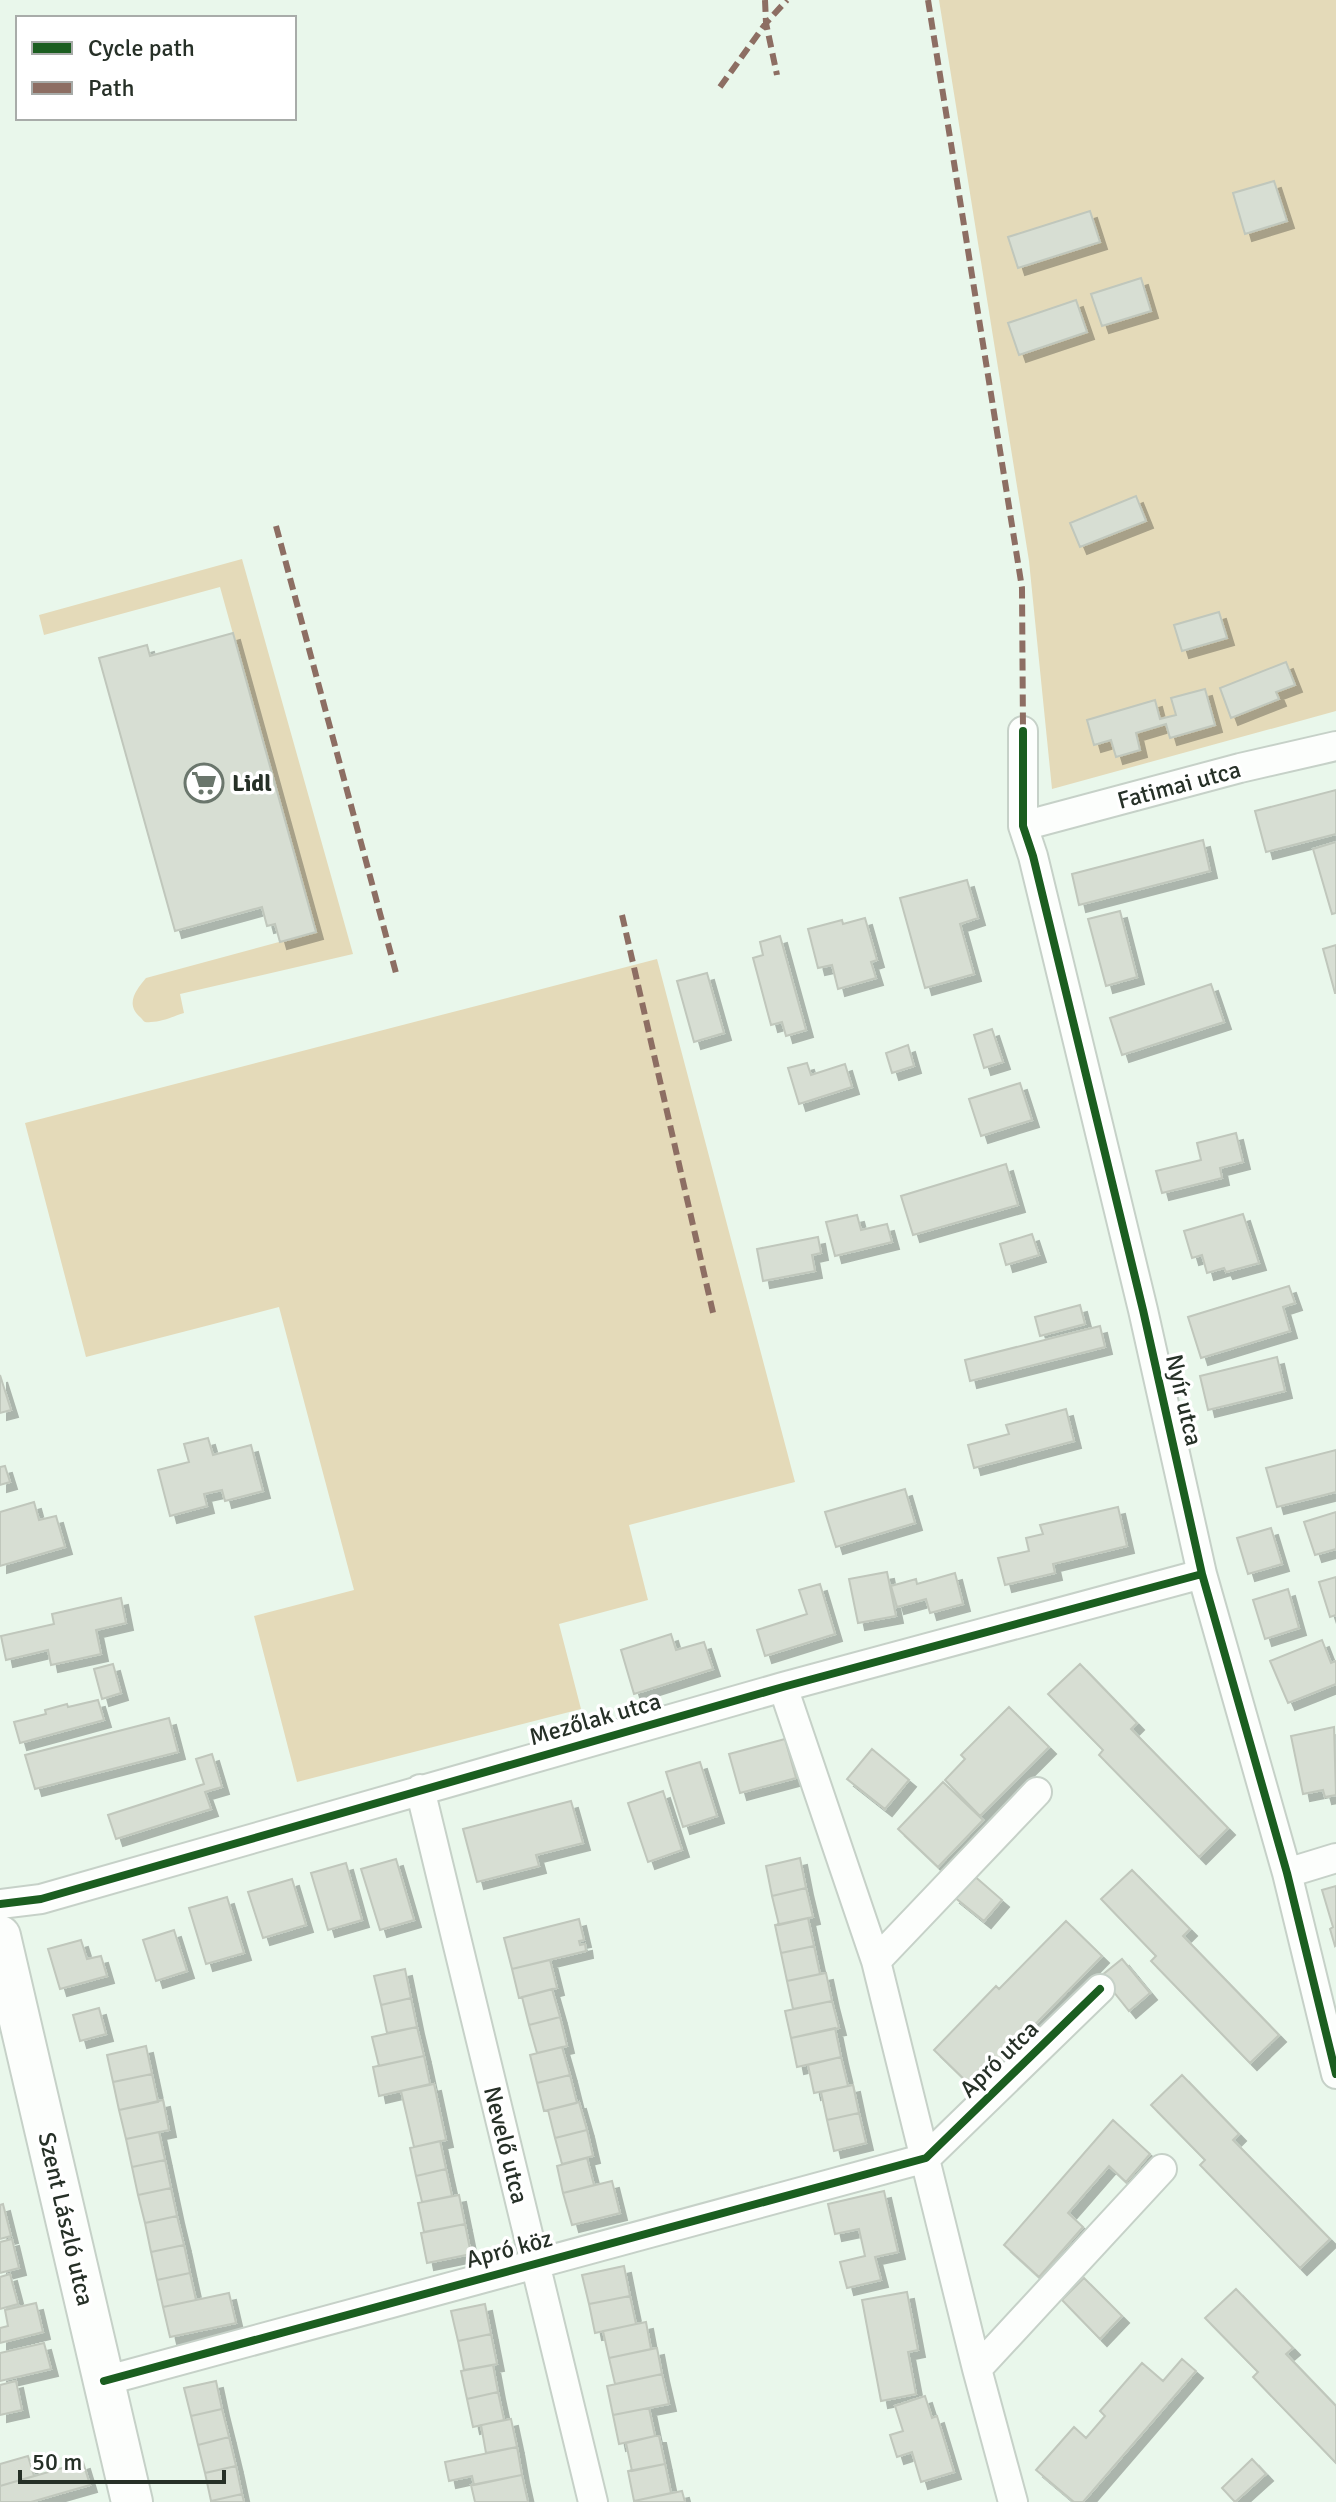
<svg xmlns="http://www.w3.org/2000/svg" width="1336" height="2502" font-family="Signika,sans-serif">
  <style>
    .green { fill: #e4dab9 }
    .building { fill: #d7ded3; stroke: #c0c7bc; stroke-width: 2; filter: url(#shadow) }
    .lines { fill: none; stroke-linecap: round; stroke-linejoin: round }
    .street-casing { stroke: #c6d1c8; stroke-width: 32 }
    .secondary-casing { stroke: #c6d1c8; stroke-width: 44 }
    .street { stroke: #fcfefc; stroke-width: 28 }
    .secondary { stroke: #fcfefc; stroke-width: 40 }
    .quiet { stroke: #8d6e63; stroke-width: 6; stroke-dasharray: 12 6; stroke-linecap: butt }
    .cycleway-casing { stroke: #fff; stroke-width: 13 }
    .cycleway { stroke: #1b5e20; stroke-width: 8 }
    .labels { text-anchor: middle; stroke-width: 7; stroke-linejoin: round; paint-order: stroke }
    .poi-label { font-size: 24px; font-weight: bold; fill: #263027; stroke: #fff; text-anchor: start }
    .street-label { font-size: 24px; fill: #263027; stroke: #fff }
  </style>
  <defs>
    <filter id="shadow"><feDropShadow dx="7" dy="7" stdDeviation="0" flood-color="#0004"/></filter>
  </defs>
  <rect width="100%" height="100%" fill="#e9f7eb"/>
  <!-- green -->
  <path class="green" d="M939,0H1336V711L1052,789L1029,561Z
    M242,559L353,954L180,994L184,1013C174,1016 162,1022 151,1022C144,1023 145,1022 140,1017C125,1004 136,990 146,978L316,932L220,587L44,635L39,615Z
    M657,959L795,1482L629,1525L648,1600L559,1624L581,1709L297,1782L254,1616L354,1590L279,1307L86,1357L25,1123Z"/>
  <!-- building -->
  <path class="building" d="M1274,181L1287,221L1245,234L1233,193Z
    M1090,211L1100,242L1018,268L1008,237Z
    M1141,278L1151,311L1102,326L1091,294Z
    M1076,300L1087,332L1019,355L1008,323Z
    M1136,496L1146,521L1080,547L1070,523Z
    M1219,612L1227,638L1182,651L1174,625Z
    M233,633L316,932L280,942L275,924L267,926L262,907L175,931L99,658L147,645L150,656Z
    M1286,662L1295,685L1276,692L1279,699L1231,718L1220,688Z
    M1205,689L1215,725L1170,738L1166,724L1136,733L1140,750L1116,757L1111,740L1094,745L1087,720L1155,700L1160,719L1176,715L1171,698Z
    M1336,790V834L1266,852L1255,811Z
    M1203,840L1210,871L1079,905L1072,874Z
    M1336,842V913L1332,914L1313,849Z
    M967,880L978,918L960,924L974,974L925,988L900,898Z
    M1120,911L1137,977L1106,986L1088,919Z
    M865,918L877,960L871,962L876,978L838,989L832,965L818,968L808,929L842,920L843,924Z
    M780,936L806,1030L786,1036L782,1022L771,1025L753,958L763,955L760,942Z
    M1336,945V993H1335L1323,949Z
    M707,973L724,1033L694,1042L677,981Z
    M1211,984L1224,1022L1122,1055L1110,1018Z
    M992,1029L1003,1062L984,1068L974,1035Z
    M908,1045L914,1066L892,1073L886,1053Z
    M807,1063L811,1075L845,1064L852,1087L799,1104L788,1068Z
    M1020,1083L1032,1120L981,1136L969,1099Z
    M1236,1133L1243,1162L1220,1168L1222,1178L1162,1193L1156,1171L1201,1160L1197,1143Z
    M1006,1164L1018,1205L913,1235L901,1196Z
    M1243,1214L1259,1263L1226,1272L1224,1268L1207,1273L1202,1255L1192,1258L1184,1231Z
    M857,1215L861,1230L887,1224L892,1242L835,1256L826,1222Z
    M1032,1234L1039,1255L1006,1265L1000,1244Z
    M818,1237L821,1253L812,1255L815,1271L763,1281L757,1249Z
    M1289,1286L1295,1303L1283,1307L1290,1331L1201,1358L1188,1317Z
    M1080,1305L1085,1324L1040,1336L1035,1317Z
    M1100,1326L1105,1347L970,1381L965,1360Z
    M1277,1357L1285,1391L1208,1410L1200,1376Z
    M0,1375L11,1410L0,1413Z
    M1066,1409L1074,1441L974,1468L968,1445L1009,1434L1006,1425Z
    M208,1438L213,1455L251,1445L263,1491L225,1501L222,1490L204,1494L207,1506L170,1516L158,1470L189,1462L184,1444Z
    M1336,1450V1492L1277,1507L1266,1468Z
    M5,1466L10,1482L0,1485V1467Z
    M905,1489L915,1523L836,1547L825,1512Z
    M34,1502L39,1520L56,1516L65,1547L0,1566V1512Z
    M1118,1507L1127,1546L1053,1564L1055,1573L1005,1585L998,1558L1029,1551L1026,1538L1043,1534L1040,1525Z
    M1336,1512V1549L1315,1555L1304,1522Z
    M1271,1528L1282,1564L1248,1574L1237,1538Z
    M887,1572L896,1616L858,1623L849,1579Z
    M955,1573L963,1604L930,1613L926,1599L897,1607L891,1586L916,1579L917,1584Z
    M1336,1577V1615L1330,1617L1319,1582Z
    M820,1584L835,1634L765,1656L757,1630L807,1614L799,1590Z
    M1288,1589L1299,1628L1265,1639L1253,1600Z
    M121,1598L126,1623L96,1630L101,1654L51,1665L48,1650L6,1660L1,1636L54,1624L52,1614Z
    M671,1634L676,1650L704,1642L713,1669L634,1694L621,1650Z
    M1322,1640L1331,1663L1336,1661V1684L1288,1703L1270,1661Z
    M113,1664L121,1693L102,1699L94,1669Z
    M1080,1664L1137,1723L1131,1729L1228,1828L1199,1857L1099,1755L1103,1750L1048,1694Z
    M98,1700L104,1720L20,1743L14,1722L46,1714L45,1710L67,1704L68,1707Z
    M1009,1707L1049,1747L980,1816L945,1780L965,1759L961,1755Z
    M169,1718L178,1752L35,1789L25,1755Z
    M1334,1727L1336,1795L1325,1797L1323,1790L1303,1794L1291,1736Z
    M785,1739L796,1778L740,1793L729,1754Z
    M872,1749L909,1780L885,1809L847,1779Z
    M212,1754L222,1787L205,1792L211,1809L116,1839L108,1815L204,1784L196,1759Z
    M700,1762L717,1816L683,1827L666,1772Z
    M943,1782L983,1820L938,1867L898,1829Z
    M663,1791L682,1850L648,1862L628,1803Z
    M571,1801L583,1843L536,1855L539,1866L477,1882L463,1829Z
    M800,1858L806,1888L772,1896L766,1866Z
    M396,1859L414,1920L380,1930L361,1869Z
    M346,1863L362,1920L328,1930L311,1873Z
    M1132,1870L1190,1929L1183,1936L1279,2035L1250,2063L1151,1961L1156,1956L1101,1899Z
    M972,1874L1002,1900L984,1921L953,1896Z
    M292,1879L306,1925L263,1938L248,1892Z
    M1336,1886V1945L1335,1946L1330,1929L1333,1927L1322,1890Z
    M806,1888L813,1917L779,1925L772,1896Z
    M227,1897L244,1953L206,1964L189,1908Z
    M808,1918L814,1946L781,1953L775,1925Z
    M579,1919L584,1940L579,1941L580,1945L585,1944L586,1951L512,1969L504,1938Z
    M1066,1921L1102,1956L1008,2052L1014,2057L991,2080L980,2069L967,2082L934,2050L996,1986L999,1989Z
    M174,1930L187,1971L156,1981L143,1940Z
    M81,1940L87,1959L101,1956L107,1976L60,1989L48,1949Z
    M814,1946L820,1974L787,1981L781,1953Z
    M1122,1959L1150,1993L1129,2011L1101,1976Z
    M550,1960L557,1988L519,1998L512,1969Z
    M405,1969L411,1998L381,2005L374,1976Z
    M826,1973L832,2001L793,2009L787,1981Z
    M552,1989L560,2017L529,2025L522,1997Z
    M411,1998L417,2027L387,2033L381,2005Z
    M832,2001L839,2028L791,2038L785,2011Z
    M99,2008L106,2034L80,2041L73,2015Z
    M560,2017L567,2046L537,2053L529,2025Z
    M417,2027L424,2056L379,2066L372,2037Z
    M835,2028L841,2057L797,2067L791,2038Z
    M146,2046L152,2074L113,2082L107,2055Z
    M562,2047L570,2075L537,2083L530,2055Z
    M424,2056L430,2084L379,2096L373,2067Z
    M841,2057L848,2086L814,2093L808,2065Z
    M152,2074L158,2102L119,2110L113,2082Z
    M570,2075L577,2103L544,2111L537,2083Z
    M1182,2075L1239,2134L1233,2140L1330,2239L1300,2268L1200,2165L1205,2160L1151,2105Z
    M434,2084L446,2140L414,2147L401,2091Z
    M853,2085L859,2113L827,2120L821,2092Z
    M163,2100L169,2130L126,2139L119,2110Z
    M579,2102L587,2130L555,2138L548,2110Z
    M859,2113L866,2143L834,2151L827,2120Z
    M1113,2120L1150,2154L1126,2182L1109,2166L1068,2213L1083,2227L1039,2277L1004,2245Z
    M587,2130L593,2156L562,2164L555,2138Z
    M159,2132L165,2160L132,2167L126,2139Z
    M440,2141L446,2169L416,2176L410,2148Z
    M587,2158L594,2185L563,2193L557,2166Z
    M165,2160L171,2188L138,2195L132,2167Z
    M446,2169L452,2196L422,2202L416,2176Z
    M612,2181L620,2213L572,2225L563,2193Z
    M171,2188L177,2216L145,2223L138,2195Z
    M884,2191L898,2252L875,2257L881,2280L847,2288L840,2262L865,2256L859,2229L835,2234L828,2204Z
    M459,2195L465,2224L424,2232L418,2203Z
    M3,2204L11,2236L0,2239V2205Z
    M177,2216L184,2245L151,2252L145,2223Z
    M465,2224L471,2254L427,2263L421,2233Z
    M12,2239L19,2268L0,2273V2242Z
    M184,2245L190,2273L157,2280L151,2252Z
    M624,2266L630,2296L589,2304L582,2275Z
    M190,2273L196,2300L163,2307L157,2280Z
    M10,2274L18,2304L0,2309V2277Z
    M1084,2278L1122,2316L1100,2339L1062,2300Z
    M1236,2289L1293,2348L1286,2354L1336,2406V2463L1253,2377L1258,2372L1205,2318Z
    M907,2292L918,2350L908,2352L916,2394L881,2401L862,2300Z
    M229,2293L236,2323L170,2337L163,2307Z
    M630,2296L636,2324L595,2333L589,2304Z
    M36,2303L43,2332L0,2343V2328L8,2326L5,2310Z
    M485,2304L491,2334L458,2341L451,2311Z
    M646,2322L651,2349L609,2358L603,2331Z
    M491,2334L497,2364L464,2370L458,2341Z
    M44,2343L51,2369L0,2381V2353Z
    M657,2348L662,2374L615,2384L609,2358Z
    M1182,2359L1196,2371L1083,2502H1074L1036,2470L1074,2427L1086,2438L1105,2416L1100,2411L1142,2363L1163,2381Z
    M493,2365L498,2392L467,2399L461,2371Z
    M662,2374L669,2404L613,2415L607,2386Z
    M16,2381L22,2410L0,2415V2385Z
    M216,2381L222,2409L191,2416L184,2388Z
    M498,2392L504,2420L473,2427L467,2399Z
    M925,2396L932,2418L937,2416L954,2472L921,2482L912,2452L897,2457L890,2435L903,2431L895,2406Z
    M649,2408L655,2436L619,2444L613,2415Z
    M222,2409L229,2437L198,2445L191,2416Z
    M511,2419L517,2447L486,2453L481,2425Z
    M655,2436H659L665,2464L632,2471L626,2443Z
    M229,2437L236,2466L205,2473L198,2445Z
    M517,2447L522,2475L474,2485L472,2476L449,2481L445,2462Z
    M28,2456L34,2476L0,2486V2464Z
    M1252,2459L1266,2474L1235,2502L1222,2488Z
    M83,2462L90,2485L31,2502H0V2486Z
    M665,2464L671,2493L634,2501L628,2471Z
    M236,2466L242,2494L211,2501L205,2473Z
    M522,2475L528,2502H475L471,2485Z
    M682,2491L685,2502H634V2501Z
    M242,2494L244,2502H211V2501Z"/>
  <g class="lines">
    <defs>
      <path id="street" d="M1023,731V826L1033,856L1143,1310L1202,1574L1287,1873L1336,2074
        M1023,826L1240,768L1336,746
        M783,1687L876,1961L977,2369L1013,2502
        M420,1789L593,2502
        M1287,1873L1336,1858
        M0,1904L41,1899L783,1687L1202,1574
        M876,1961L1037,1792
        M977,2369L1162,2169
        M104,2381L926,2158L1100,1989"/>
      <path id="secondary" d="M0,1936L132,2502"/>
    </defs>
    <!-- street casing -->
    <use href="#street" class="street-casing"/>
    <!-- secondary casing -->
    <use href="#secondary" class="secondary-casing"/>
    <!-- street -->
    <use href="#street" class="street"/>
    <!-- secondary -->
    <use href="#secondary" class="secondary"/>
    <!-- quiet -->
    <path class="quiet" d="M765,0L766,23L777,75
      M928,0L1022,588L1023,731
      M720,87L766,23L787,0
      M276,526L396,973
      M622,915L714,1317"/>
    <defs>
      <path id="cycleway" d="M1023,731V826L1033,856L1143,1310L1202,1574L1287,1873L1336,2074
        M0,1904L41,1899L783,1687L1202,1574
        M104,2381L926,2158L1100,1989"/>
    </defs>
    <!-- cycleway casing -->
    <use href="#cycleway" class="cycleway-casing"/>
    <!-- cycleway -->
    <use href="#cycleway" class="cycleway"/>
  </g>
  <!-- icons -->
  <defs>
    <symbol id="supermarket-ring" viewBox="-11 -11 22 22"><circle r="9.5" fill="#fff" stroke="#6a766c" stroke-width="1.5"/><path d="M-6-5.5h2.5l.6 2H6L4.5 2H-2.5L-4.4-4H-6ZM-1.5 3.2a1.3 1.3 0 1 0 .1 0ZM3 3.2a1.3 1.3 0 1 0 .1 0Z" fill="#6a766c"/></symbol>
  </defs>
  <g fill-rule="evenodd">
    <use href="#supermarket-ring" x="182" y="761" width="44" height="44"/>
  </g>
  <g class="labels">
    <!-- poi labels -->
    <g class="poi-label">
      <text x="232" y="791">Lidl</text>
    </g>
    <!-- street labels -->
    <g class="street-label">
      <text transform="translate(1179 785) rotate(-15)" y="8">Fatimai utca</text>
      <text transform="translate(1184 1400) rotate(77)" y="8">Nyír utca</text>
      <text transform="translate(595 1719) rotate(-16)" y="8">Mezőlak utca</text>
      <text transform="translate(999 2059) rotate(-44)" y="8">Apró utca</text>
      <text transform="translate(506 2145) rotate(76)" y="8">Nevelő utca</text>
      <text transform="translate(66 2219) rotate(77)" y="8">Szent László utca</text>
      <text transform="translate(509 2249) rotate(-15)" y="8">Apró köz</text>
    </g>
  </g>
  <!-- legend -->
  <rect x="16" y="16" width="280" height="104" fill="#ffffff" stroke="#a8aca9" stroke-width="2"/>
  <rect x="32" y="42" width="40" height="12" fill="#1b5e20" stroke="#a8aca9" stroke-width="2"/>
  <text x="88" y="56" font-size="24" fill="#263027">Cycle path</text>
  <rect x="32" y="82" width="40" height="12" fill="#8d6e63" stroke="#a8aca9" stroke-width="2"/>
  <text x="88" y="96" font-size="24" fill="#263027">Path</text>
  <!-- scale -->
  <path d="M20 2470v12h204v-12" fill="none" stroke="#263027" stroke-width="4"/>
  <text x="32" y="2470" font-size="24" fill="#263027" stroke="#ffffff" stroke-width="6" paint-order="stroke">50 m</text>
</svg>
